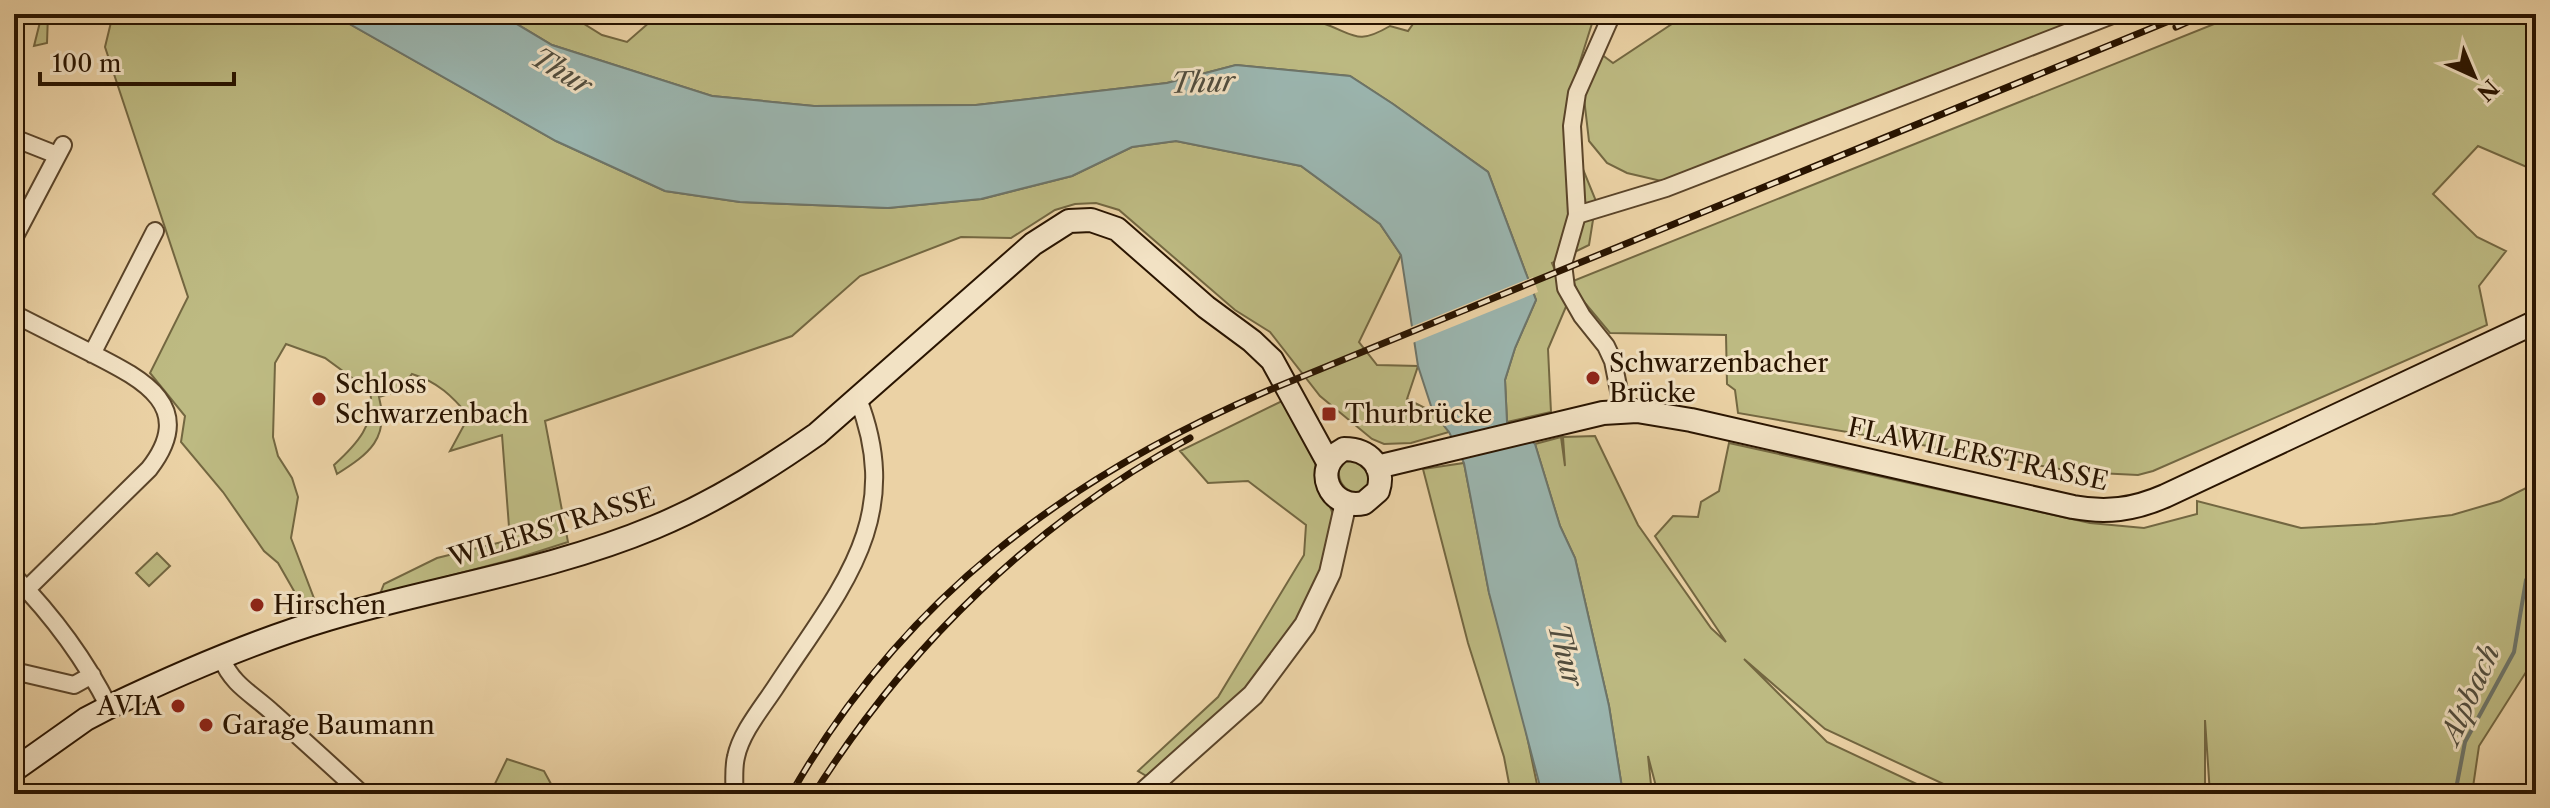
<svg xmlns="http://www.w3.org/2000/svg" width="2550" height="808" font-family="'Libre Caslon Text',serif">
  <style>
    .green { fill: #bdba82; stroke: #736741; stroke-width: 2 }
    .water { fill: #9bb6b0; stroke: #6d756a; stroke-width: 2 }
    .pier { fill: #ebd2a5 }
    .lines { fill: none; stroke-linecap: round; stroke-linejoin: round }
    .stream { stroke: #6d756a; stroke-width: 4 }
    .minor-casing { stroke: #5a4429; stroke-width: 20 }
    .tertiary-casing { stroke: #5a4429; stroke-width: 24 }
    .secondary-casing { stroke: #291400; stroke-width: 26 }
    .minor { stroke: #f2e2c4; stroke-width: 16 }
    .tertiary { stroke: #f2e2c4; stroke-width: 20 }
    .secondary { stroke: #f2e2c4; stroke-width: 22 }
    .rail-casing { stroke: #291400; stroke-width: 7 }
    .rail { stroke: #f2e2c4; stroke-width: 4; stroke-dasharray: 12; stroke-linecap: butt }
    .poi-dot { fill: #8f2418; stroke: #f2e2c4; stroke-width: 3 }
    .labels { text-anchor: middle; stroke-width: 6; stroke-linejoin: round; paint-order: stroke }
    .poi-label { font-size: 26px; fill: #291400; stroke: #f2e2c4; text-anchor: start }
    .street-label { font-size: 26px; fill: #291400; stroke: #f2e2c4 }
    .water-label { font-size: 28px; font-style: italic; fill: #514d3e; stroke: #f2e2c4 }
  </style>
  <rect width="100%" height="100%" fill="#ebd2a5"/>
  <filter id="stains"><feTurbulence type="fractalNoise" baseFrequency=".0025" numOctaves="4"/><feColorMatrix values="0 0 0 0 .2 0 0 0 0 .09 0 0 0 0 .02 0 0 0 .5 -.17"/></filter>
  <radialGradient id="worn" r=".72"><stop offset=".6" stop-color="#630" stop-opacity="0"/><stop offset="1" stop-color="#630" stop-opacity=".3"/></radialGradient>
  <!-- green -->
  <path class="green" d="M42,14H48L47,43L34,46Z
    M113,14H332L556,141L665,191L740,202L888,208L982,199L1072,176L1132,147L1176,141L1301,166L1380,224L1401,255L1359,342L1377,365L1418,366L1407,399L1433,412L1449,432L1411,443L1384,444L1372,439L1320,396L1270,332L1235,310L1119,210L1096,203L1075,204L1055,210L1011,238L961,237L860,276L792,336L545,421L568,542L518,558L380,594L384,584L437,558L510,540L502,435L450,451L469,416C452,396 438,382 412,374L399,391L379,397C390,438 369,454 337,474L334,465C357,444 376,424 370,391L325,358L286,344L275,363L273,437L278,456L292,478L298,497L291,538L315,601V611L306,612L278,563L264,551L223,492L181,442L185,416L150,373L188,297L105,47Z
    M500,14H568L602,35L627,42L659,14H1285C1293,19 1310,19 1322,23C1355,34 1356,46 1390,26L1408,31L1420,14H1595L1572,87L1571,140L1596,201L1589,245L1552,263L1568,302L1548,349L1551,412L1507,422L1505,380L1515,348L1536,300L1488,172L1393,104L1350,76L1236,65L1167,83L976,105L814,106L712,96L552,45Z
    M1687,14H2115L1674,184L1627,173L1607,163L1589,141L1584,98L1601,54L1613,63Z
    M2239,14H2536V171L2478,146L2433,194L2477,237L2506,251L2479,286L2487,325L2153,471L2138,475L2077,472L1738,413L1735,390L1727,384L1726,335L1610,333L1580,297L1573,281Z
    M1282,401L1316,456L1315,472L1339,528L1330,573L1279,661L1155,781L1138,771L1218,697L1304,555L1306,525L1248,481L1208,483L1180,451Z
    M1595,436L1638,525L1711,628L1726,642L1655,536L1673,516L1698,517L1701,502L1719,491L1729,443L2090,523L2144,528L2197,514V501L2301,528L2375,524L2452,515L2500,501L2536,483V575L2530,600L2536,619L2528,669L2479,746L2472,794H2210L2205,720V794H1965L1825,729L1744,659L1827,742L1938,794H1658L1648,756L1652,794H1623L1609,706L1575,558L1560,526L1535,444L1561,437L1565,466L1563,437Z
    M1349,458C1362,462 1369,469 1370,483L1358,494C1343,490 1337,481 1339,465Z
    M1464,463L1489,592L1522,712L1539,794H1511L1504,757L1468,643L1423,469Z
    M157,553L170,566L149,586L136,573Z
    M507,759L544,771L551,784L549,794H490Z"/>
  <!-- water -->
  <path class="water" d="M332,14H500L552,45L712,96L814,106L976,105L1167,83L1236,65L1350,76L1393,104L1488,172L1536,300L1515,348L1505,380L1507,422L1535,444L1560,526L1575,558L1609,706L1623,794H1542L1489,593L1464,463L1449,432L1433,412L1418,366L1401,255L1380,224L1301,166L1176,141L1132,147L1072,176L981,199L888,208L740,202L665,191L556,141Z"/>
  <!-- pier -->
  <path class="pier" d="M1533,277L1538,292L1410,344L1408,328Z"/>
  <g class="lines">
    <!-- stream -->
    <path class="stream" d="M2455,794L2465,742L2514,652L2526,580L2536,567"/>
    <defs>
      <path id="minor" d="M1612,14L1577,93L1572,126L1577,215L1563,264L1566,288L1582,316L1606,346L1613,361L1623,411
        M14,138L57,155
        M1577,215L1666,188L2115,14
        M14,238L63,145
        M14,314C40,327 65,340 91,353C142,379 198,406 149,469L27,589
        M92,354L155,231
        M14,576C53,616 84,657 109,707
        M222,659C232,685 254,695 273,713C303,740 333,767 362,794
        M14,671L74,685L92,675
        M734,794C735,782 733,769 736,757C741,733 761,709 775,688C838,591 906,521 858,399"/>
      <path id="tertiary" d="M1142,794L1253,695L1305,625L1330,573L1346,502"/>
      <path id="secondary" d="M1344,449C1369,449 1386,467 1378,491L1364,503C1330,511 1310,467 1344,449Z
        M1377,467L1603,413L1637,411L1691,420L2073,507C2106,513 2133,510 2165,496L2536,322
        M14,770L86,719L109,707C178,674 254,641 328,619C436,587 550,571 655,527C713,503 766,470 817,434L1033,244L1069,221L1091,220L1117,229L1206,307L1252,341L1272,360L1328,462"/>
    </defs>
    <!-- minor casing -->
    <use href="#minor" class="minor-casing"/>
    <!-- tertiary casing -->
    <use href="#tertiary" class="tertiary-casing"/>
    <!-- secondary casing -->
    <use href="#secondary" class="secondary-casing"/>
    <!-- minor -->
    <use href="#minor" class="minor"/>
    <!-- tertiary -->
    <use href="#tertiary" class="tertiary"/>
    <!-- secondary -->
    <use href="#secondary" class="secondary"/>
    <defs>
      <path id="rail" d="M2176,27L2205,14
        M724,794V793
        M791,794C901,600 1065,478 1267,391L2186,14
        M814,794C907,646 1036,521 1190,438"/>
    </defs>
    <!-- rail casing -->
    <use href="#rail" class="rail-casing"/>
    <!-- rail -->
    <use href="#rail" class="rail"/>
  </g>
  <!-- markers -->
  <g class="poi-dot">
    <circle cx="1593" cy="378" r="8"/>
    <circle cx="319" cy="399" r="8"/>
    <rect x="1321" y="406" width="16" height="16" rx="4"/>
    <circle cx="257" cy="605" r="8"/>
    <circle cx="178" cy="706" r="8"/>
    <circle cx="206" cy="725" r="8"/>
  </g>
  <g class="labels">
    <!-- poi labels -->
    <g class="poi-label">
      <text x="1609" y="372">Schwarzenbacher<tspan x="1609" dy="30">Brücke</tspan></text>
      <text x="335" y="393">Schloss<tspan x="335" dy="30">Schwarzenbach</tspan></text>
      <text x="1345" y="423">Thurbrücke</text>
      <text x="273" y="614">Hirschen</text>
      <text x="162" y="715" text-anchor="end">AVIA</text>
      <text x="222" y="734">Garage Baumann</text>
    </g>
    <!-- street labels -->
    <g class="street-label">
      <text transform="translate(1978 454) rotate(12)" y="9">FLAWILERSTRASSE</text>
      <text transform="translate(552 527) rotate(-17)" y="9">WILERSTRASSE</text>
    </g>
    <!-- water labels -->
    <g class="water-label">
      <text transform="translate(562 71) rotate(31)" y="10">Thur</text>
      <text transform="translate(1203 82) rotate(-2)" y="10">Thur</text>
      <text transform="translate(1566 655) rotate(75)" y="10">Thur</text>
      <text transform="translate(2470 694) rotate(-66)" y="10">Alpbach</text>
    </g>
  </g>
  <!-- margin -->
  <rect width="2550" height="808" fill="none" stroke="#ebd2a5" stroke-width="48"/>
  <rect x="16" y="16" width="2518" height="776" fill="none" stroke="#291400" stroke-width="4"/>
  <rect x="24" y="24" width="2502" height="760" fill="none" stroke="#291400" stroke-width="2"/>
  <!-- north arrow -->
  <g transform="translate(2474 76) rotate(136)" stroke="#f2e2c4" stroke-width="6" paint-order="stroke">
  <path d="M0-6L14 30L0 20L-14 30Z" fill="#291400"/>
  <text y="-12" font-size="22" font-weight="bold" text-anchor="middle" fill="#291400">N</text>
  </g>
  <!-- scale -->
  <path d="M40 72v12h194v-12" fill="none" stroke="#291400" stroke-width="4"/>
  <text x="52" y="72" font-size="24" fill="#291400" stroke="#f2e2c4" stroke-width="6" paint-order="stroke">100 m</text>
  <rect width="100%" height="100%" filter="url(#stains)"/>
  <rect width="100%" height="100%" fill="url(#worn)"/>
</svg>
